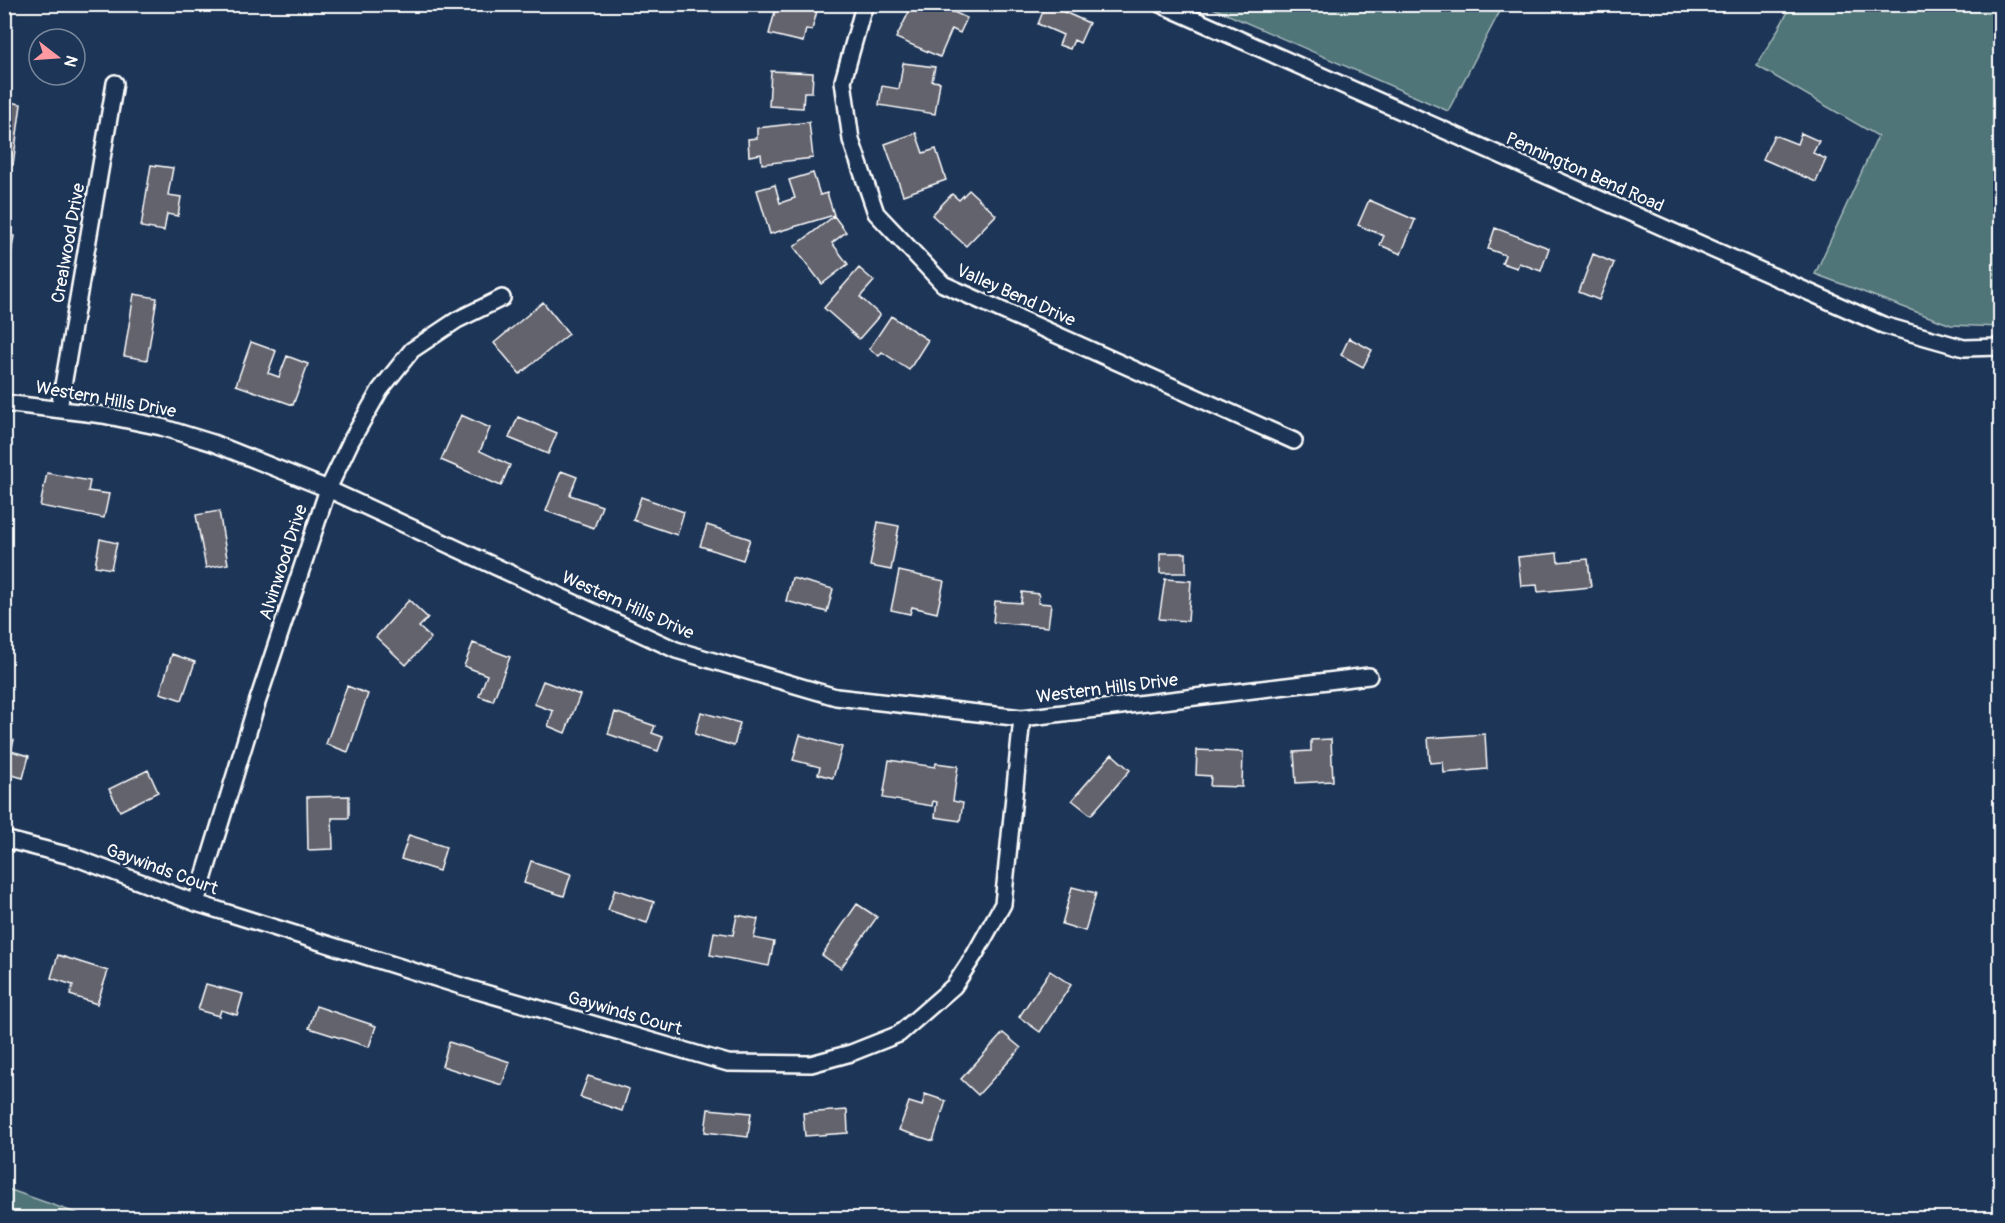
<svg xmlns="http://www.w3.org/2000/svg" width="2005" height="1223" font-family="Pangolin,sans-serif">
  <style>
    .green { fill: #4f7578; stroke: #a7babc; stroke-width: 1.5 }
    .building { fill: #64636e; stroke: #fff; stroke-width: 1.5 }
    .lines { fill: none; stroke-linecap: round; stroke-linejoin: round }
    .minor-casing { stroke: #fff; stroke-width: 20 }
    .minor { stroke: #1d3557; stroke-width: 15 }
    .labels { text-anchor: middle; stroke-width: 5; stroke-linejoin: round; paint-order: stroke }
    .street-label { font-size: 18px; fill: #fff; stroke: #1d3557 }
  </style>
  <rect width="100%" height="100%" fill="#1d3557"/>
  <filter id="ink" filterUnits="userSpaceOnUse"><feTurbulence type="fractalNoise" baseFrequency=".0167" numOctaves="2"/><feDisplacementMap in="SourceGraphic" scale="12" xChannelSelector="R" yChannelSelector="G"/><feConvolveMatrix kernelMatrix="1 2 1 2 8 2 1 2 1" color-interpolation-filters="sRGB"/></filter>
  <g filter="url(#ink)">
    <!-- green -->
    <path class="green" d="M1206,5H1503L1448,111Z
      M1792,5H2000V327L1951,325L1815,274L1878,136L1757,66Z
      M5,1188L90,1218H5Z"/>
    <!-- building -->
    <path class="building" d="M777,4H793L817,11L812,30L806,29L803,42L769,34Z
      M913,4H936L967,18L960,33L952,29L940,57L896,38Z
      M1046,4L1089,23L1080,43L1074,40L1070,49L1059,45L1063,35L1038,24Z
      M903,63L935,67L932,81L940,82L935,114L879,105L882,86L899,89Z
      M771,71L813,73L812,92H804L803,108L769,106Z
      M4,101L21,104L13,165L4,164Z
      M809,122L813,158L762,164L761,154L749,156L748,139L757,138V128Z
      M916,133L923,153L936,149L946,180L903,195L885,144Z
      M1801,133L1819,141L1813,153L1826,159L1816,182L1763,159L1774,135L1797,144Z
      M151,165L173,168L168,195L181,197L178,216L167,214L164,231L141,227Z
      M813,173L820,195L827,193L834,215L770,234L757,190L775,185L780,203L795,198L789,180Z
      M969,190L996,215L966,246L932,215L952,194L959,200Z
      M1369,200L1415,220L1401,254L1380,245L1384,236L1358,225Z
      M834,216L846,232L832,243L848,264L822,284L794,247Z
      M1495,228L1549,248L1541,271L1519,263L1517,268L1502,263L1505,255L1488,249Z
      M4,234L14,236L4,296Z
      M1593,254L1614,263L1599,300L1579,292Z
      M859,268L874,281L860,297L880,315L859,339L824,308Z
      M134,294L157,298L147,360L124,356Z
      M543,302L569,334L520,374L494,343Z
      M891,316L928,340L909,370L882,352L879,356L869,349Z
      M1349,338L1372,350L1363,367L1341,355Z
      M251,342L276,351L268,373L279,377L287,356L308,364L293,405L236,385Z
      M461,415L490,428L480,451L510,465L501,486L441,460Z
      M518,417L557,433L548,454L509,438Z
      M561,471L577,477L570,495L602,506L594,528L546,511Z
      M47,473L90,481L88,491L109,494L104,518L40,506Z
      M641,497L684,512L677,535L633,520Z
      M219,511L228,564L206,568L196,515Z
      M878,522L899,526L891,570L870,566Z
      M707,525L750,539L743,560L700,546Z
      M100,539L117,543L111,569L95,566Z
      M1160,553H1186V573H1160Z
      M1557,553L1558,562L1588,559L1591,587L1538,592L1537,585L1521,586L1518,557Z
      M899,571L944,581L937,613L912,607L910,614L891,610Z
      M792,578L833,589L827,612L786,601Z
      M1165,579L1191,581L1188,621L1159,619Z
      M1022,592L1039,594L1038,603L1051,604L1048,627L993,622L995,601L1021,603Z
      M409,600L428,618L419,627L431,638L406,665L376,637Z
      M473,643L510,657L493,701L479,696L487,675L464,666Z
      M172,654L195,662L182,700L160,693Z
      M543,681L580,695L565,733L548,726L553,711L534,704Z
      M347,686L368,694L348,752L326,744Z
      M615,712L655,726L652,733L663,737L658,751L608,734Z
      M701,712L740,723L734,746L695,734Z
      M1485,734L1487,769L1444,773L1443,762L1430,763L1428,738Z
      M800,735L842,747L833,778L818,774L820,767L793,760Z
      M4,737L14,740L11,751L29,756L23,778L4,773Z
      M1331,739L1333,781L1296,783L1294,752L1311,751V740Z
      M1197,750L1243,752L1242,787L1210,786L1211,776L1196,775Z
      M1112,754L1130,770L1091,815L1072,800Z
      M889,760L935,767L936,763L958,766L953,801L963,803L960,821L935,817L937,802L933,801L932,806L883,798Z
      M148,770L158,792L120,811L109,789Z
      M349,796V818H332L333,849L308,850L307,797Z
      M409,835L446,847L439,871L401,859Z
      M531,861L571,874L564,896L524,883Z
      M1072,887L1096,893L1085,931L1062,924Z
      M615,889L654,902L647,923L608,910Z
      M857,904L877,917L841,968L822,955Z
      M737,915L758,919L754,938L774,942L769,966L710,955L714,932L733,935Z
      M58,955L108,971L97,1004L70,995L73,985L51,978Z
      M1050,971L1071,985L1040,1032L1019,1017Z
      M206,984L243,994L237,1015L221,1010L219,1016L198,1010Z
      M316,1006L376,1026L369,1047L309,1028Z
      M1003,1033L1021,1048L978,1095L961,1079Z
      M449,1042L510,1062L502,1085L442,1066Z
      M588,1076L629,1089L622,1111L580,1097Z
      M925,1094L946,1101L933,1141L899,1130L909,1102L922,1106Z
      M708,1109L751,1113L748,1137L705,1132Z
      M847,1110L848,1133L805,1136L803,1113Z"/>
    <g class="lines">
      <defs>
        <path id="minor" d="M866,4L862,13L843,81L851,140L876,213L943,284L1294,441
          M1160,4L1883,325L1964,348L2000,347
          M4,403L103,415L161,427L213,443L328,489L676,650L836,697L1022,718L1369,676
          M59,409L115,83
          M4,839L74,857L196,903L464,987L728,1063L811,1064L851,1053L899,1034L954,986L975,954L1003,904L1022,718
          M196,903L256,706L328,489L351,441L380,390L412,350L457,320L502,298"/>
      </defs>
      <!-- minor casing -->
      <use href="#minor" class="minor-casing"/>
      <!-- minor -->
      <use href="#minor" class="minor"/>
    </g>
  </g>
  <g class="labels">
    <!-- street labels -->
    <g class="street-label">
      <text transform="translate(1585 172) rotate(24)" y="6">Pennington Bend Road</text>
      <text transform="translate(68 243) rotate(-80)" y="6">Crealwood Drive</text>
      <text transform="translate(1016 295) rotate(24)" y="6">Valley Bend Drive</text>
      <text transform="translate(106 399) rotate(10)" y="6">Western Hills Drive</text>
      <text transform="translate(283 562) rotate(-72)" y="6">Alvinwood Drive</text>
      <text transform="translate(628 605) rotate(24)" y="6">Western Hills Drive</text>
      <text transform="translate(1107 688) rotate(-7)" y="6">Western Hills Drive</text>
      <text transform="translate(162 869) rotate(20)" y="6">Gaywinds Court</text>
      <text transform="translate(625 1013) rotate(16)" y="6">Gaywinds Court</text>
    </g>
  </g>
  <!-- margin -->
  <rect width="2005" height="1223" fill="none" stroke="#1d3557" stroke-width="24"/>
  <rect x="12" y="12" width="1981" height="1199" fill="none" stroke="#fff" stroke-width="2" filter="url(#ink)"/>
  <!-- north arrow -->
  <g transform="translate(57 57) rotate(107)"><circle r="28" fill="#1d3557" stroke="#77869a" stroke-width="1.5"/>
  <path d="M0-4.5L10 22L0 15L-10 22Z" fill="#ff9aa2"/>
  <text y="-9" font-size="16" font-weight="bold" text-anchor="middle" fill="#ffffff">N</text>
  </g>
</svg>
